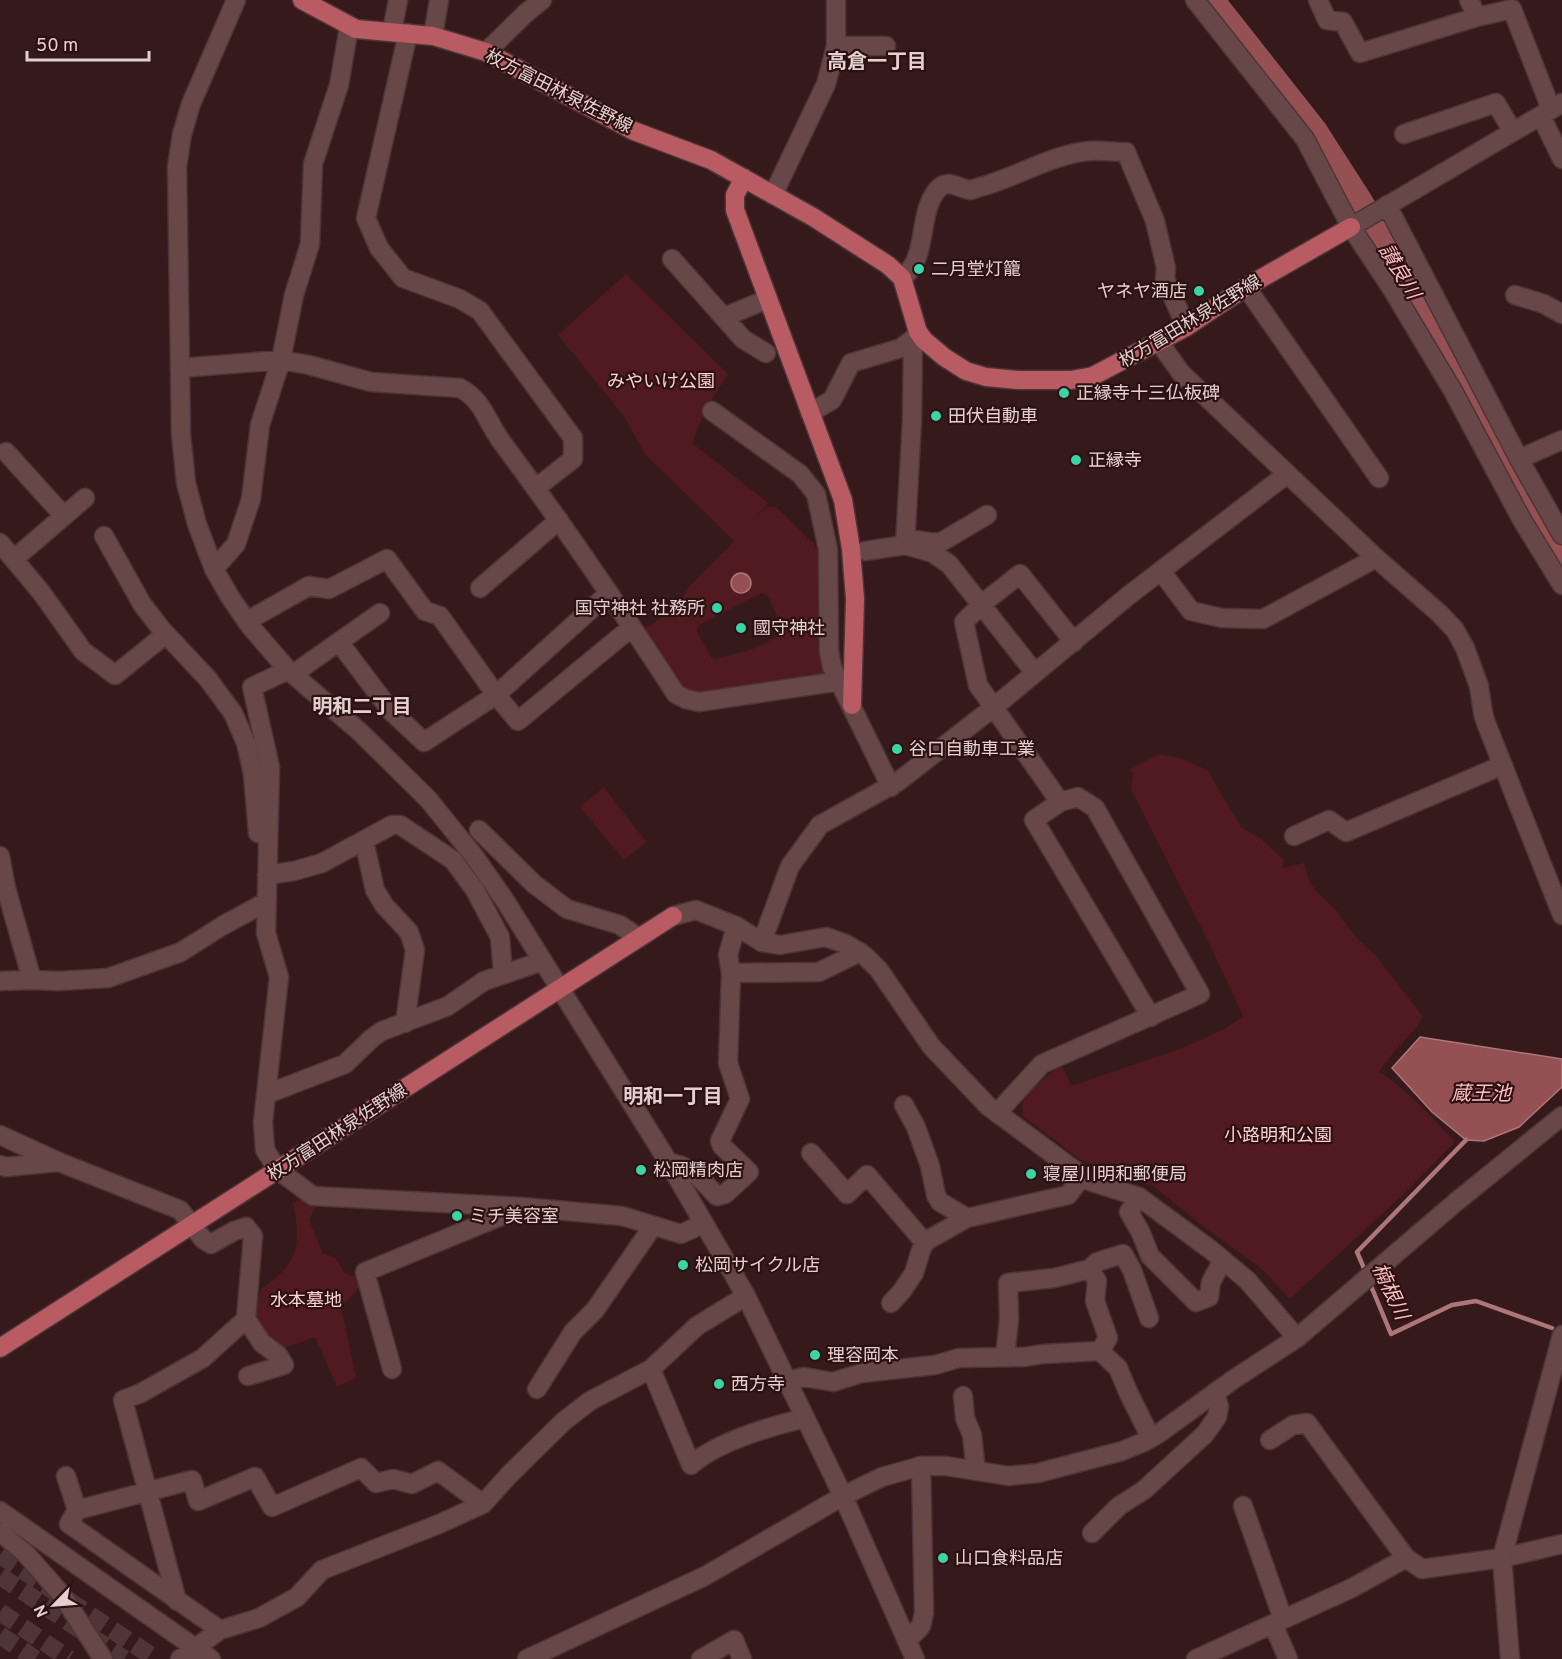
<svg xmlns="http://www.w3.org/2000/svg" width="1562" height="1659" font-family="Overpass,'Noto Sans JP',sans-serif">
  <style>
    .green { fill: #501a20; fill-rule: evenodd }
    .water { fill: #955053; stroke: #ad7678; stroke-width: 1.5 }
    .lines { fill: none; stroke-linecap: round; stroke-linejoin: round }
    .stream { stroke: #ad7678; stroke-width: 4.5 }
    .river { stroke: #955053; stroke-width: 28 }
    .trunk-tunnel { stroke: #503536; stroke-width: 18; stroke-dasharray: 18 9; stroke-linecap: butt }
    .motorway-tunnel { stroke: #503536; stroke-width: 18; stroke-dasharray: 18 9; stroke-linecap: butt }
    .minor-casing { stroke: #4c3536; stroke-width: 21 }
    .tertiary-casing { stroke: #4c3536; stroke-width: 21 }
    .primary-casing { stroke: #4c3536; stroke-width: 21 }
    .minor { stroke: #684748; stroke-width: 18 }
    .tertiary { stroke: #684748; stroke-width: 18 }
    .primary { stroke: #b85b62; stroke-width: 18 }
    .poi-dot { fill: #3ad4a5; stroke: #2c1012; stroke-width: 2 }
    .labels { text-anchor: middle; stroke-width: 4.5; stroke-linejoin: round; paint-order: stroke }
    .street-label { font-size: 18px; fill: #e5d0d0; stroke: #2c1012 }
    .poi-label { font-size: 18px; fill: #e5d0d0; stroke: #2c1012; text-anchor: start }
    .park-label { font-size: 18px; fill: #fcd1d1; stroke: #2c1012 }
    .neighbourhood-label { font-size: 20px; font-weight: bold; fill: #e5d0d0; stroke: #2c1012 }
    .water-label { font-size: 20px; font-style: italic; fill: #febfc0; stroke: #2c1012 }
  </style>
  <rect width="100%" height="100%" fill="#361a1b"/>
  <!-- green -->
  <path class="green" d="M626,274L728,374L706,408L692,443L768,503L752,522L766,507H776L815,545L820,554L829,671L812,682L714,696L687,691L646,635V627L669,614L680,603L689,587L734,541L645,454L623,415L558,335ZM761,593L767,595L784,630L782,634L756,648L716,659L711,657L697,632L699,625Z
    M1159,754L1180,758L1207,770L1241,827L1261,839L1283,859V868L1304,863L1309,881L1316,891L1335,909L1354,935L1377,957L1423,1017C1411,1037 1391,1052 1379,1072C1408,1090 1431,1116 1455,1142L1410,1188L1290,1299L1262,1269L1204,1227L1155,1187L1081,1160L1023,1116L1022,1104L1026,1095L1061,1064L1071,1085H1075L1182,1048L1225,1029L1243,1016L1209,943L1131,789L1134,774L1129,770Z
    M604,787L646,842L624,860L580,807Z
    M303,1199L318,1202L309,1220L323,1254L335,1257L345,1274L356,1276L359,1288L341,1307L356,1378L337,1387L315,1337L278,1350L267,1336L255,1314L261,1289C298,1265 302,1244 293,1202Z"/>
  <!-- water -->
  <path class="water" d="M731 583a10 10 0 1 1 20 0a10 10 0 1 1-20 0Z
    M1420,1037L1562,1059V1087L1519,1127L1484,1141L1466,1140L1432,1112L1392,1068Z"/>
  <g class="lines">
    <!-- stream -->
    <path class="stream" d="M1366,1273L1357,1252L1466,1140
      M1369,1281L1391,1334L1452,1305L1476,1301L1552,1328"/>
    <!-- river -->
    <path class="river" d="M1210,0L1314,132L1357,199L1444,346L1553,548L1562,561"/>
    <!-- trunk-tunnel -->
    <path class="trunk-tunnel" d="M0,1555L156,1659
      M0,1635L35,1659"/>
    <!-- motorway-tunnel -->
    <path class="motorway-tunnel" d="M0,1576L124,1659
      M0,1612L69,1659"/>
    <defs>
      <path id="minor" d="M1195,0L1305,139L1351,227L1392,289L1453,391L1522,520L1562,585
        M1318,0L1327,20L1343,22L1360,53L1477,17
        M1469,0L1477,17L1512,9L1551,109
        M392,32L398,0
        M408,33L366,218L379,248L403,278L460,299L480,311L573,438V459L536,488
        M433,36L439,0
        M836,46H886
        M486,52L526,13L542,0
        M1541,116L1562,159
        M1404,134L1496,103L1513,132
        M773,195L826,84L836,46V0
        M1387,205L1519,459L1562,535
        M1351,227L1562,103
        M672,259L743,339L766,353
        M902,278C929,258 917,215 937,190C948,177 958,189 971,190C971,190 979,187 980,187C1015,178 1053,154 1089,151C1101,150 1114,152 1126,152L1155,221L1166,268L1165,279L1186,327
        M1246,287L1379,478
        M1515,295L1544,304L1562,314
        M724,317L768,299
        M180,368L281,360L309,365L371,382L460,388C483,400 487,422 501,441C562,523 620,608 676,694L686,699L699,702L840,681
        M712,411L800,474L816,494L828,549L829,651L832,667L891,787
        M810,413L832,400L851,363L901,348L913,339
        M6,452L64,516
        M1519,459L1562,440
        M104,536L142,604L162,630L208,679L233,713L246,743L253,774L258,833
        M916,540L935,543L943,541L987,515
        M0,543L41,592L83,651L115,675L166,634
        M905,545L933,553L949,564L1035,673
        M865,551L905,545L912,421L913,339L918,332
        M14,559L85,498
        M214,569L236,544L251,499L260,425L281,360L294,295L310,244L313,164L339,85L349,27
        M1161,571L1191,611L1222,618L1263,619L1376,558
        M480,588L559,520
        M247,621L309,586L329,589L387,559L425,611L440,616L496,695L518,721L632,627
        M339,642L391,711L424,742L496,695L609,593
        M288,670L252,687L270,767L266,933L279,977L263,1122L265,1150L278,1170L313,1196L522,1207L622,1216L681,1234L703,1224
        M293,674L380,613
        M1060,802L978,685L964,622L982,604L1020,574L1074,642
        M479,830L534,884L567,909L620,925L639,938
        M1294,836L1329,820L1346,832L1503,765
        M364,841L375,890L384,905L409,932L415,950L405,1023
        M0,856L6,888L32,980
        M267,875L294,871L322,863L392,825H400L453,860L475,890L500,937L503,974
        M762,942L790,866L820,825L899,781L994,707L1128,596L1287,474
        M731,973L819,972L860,952
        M0,981L32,980L59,981L108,978L181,952L222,926L266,902
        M267,1094L345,1064L372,1038L382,1031L448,1006L484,981L543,961
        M904,1105L916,1127L930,1166L936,1195L940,1202L967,1218
        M997,1113L1042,1064L1200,994L1095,808L1078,797L1060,802L1034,820L1151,1017
        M0,1135L59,1162L180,1210L203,1239L211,1244L234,1231L246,1227L253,1236L246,1319L203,1358L141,1393L123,1400L177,1601
        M811,1153L847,1194L867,1175L925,1243
        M669,1163C690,1164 703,1182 717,1196L725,1194L749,1172L722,1146L720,1141L740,1099L728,1063L731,973L728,955L736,926
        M0,1165L6,1167L57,1162
        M1139,1197L1129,1212L1141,1233L1150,1256L1196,1302L1209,1297L1211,1282L1223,1260
        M1090,1269L1097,1262L1123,1254L1132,1270L1149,1318
        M891,1303L902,1291L914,1273L921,1250L926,1241L967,1218L1068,1195L1082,1177
        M246,1319L262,1343L278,1355L284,1365L248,1376
        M1005,1357L1009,1319L1008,1283L1054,1278L1090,1269L1097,1281L1095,1301L1108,1338L1100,1351
        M392,1369L365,1272L518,1209
        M651,1369L691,1465C717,1442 772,1426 805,1418
        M788,1381L804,1377L833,1382L862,1373L935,1365L959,1358L1024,1357L1043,1354L1100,1351L1118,1368L1129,1394L1151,1438
        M537,1389L573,1332L595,1310L653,1226
        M963,1396L965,1418L972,1435L976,1471
        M1270,1440L1293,1425L1307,1423L1406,1558
        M66,1476L77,1510L69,1524L220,1630
        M1243,1506L1283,1619
        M77,1510L192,1480L198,1501L255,1477L272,1507L361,1468L376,1483L393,1479L412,1484L438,1471L483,1504
        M0,1511L211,1659
        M0,1532L26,1554L62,1595L103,1659
        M1092,1533L1119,1506L1144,1490L1205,1434L1217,1417L1219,1407L1215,1393
        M1273,1624L1288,1659
        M907,1641L921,1626L924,1613L921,1466
        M180,1659L220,1630L259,1618L297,1597L322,1570L439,1524L483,1504L509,1475L564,1421L590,1401L651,1369L697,1326L746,1296
        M701,1659L734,1640L742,1659
        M1196,1659L1352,1588L1406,1558L1422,1569L1502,1558L1562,1544"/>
      <path id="tertiary" d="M236,0L191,104L182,134L177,167L181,434L186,483L197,524L214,569L230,597L250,626L288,670L360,732L428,799L474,856L504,899L669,1163L746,1296L843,1496L915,1659
        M1159,342L1181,373L1376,558L1440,614L1455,630L1465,648L1479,686L1483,713L1486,723L1562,915
        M1297,1338L1456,1202L1562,1116
        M527,1659L705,1576L843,1496L882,1477L921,1466H946L1009,1476L1038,1473L1122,1451L1144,1442L1158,1434L1234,1379L1297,1338L1247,1280L1211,1250L1139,1197L1089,1181L988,1106L931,1046L879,970L865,956L846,944L826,937L780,945L762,942L736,926L696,910L673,916
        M1510,1659L1502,1558L1562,1335"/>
      <path id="primary" d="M302,0L356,29L433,36L486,52L634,131L711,160L813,217L888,265L902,278L918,332L924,340L944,357L966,371L986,377L1018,380H1071L1093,376L1186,327L1246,287L1351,227
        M744,178L735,195V210L843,500L851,549L855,599L852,705
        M0,1348L673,916"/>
    </defs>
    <!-- minor casing -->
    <use href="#minor" class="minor-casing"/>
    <!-- tertiary casing -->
    <use href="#tertiary" class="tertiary-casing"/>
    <!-- primary casing -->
    <use href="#primary" class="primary-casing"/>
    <!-- minor -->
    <use href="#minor" class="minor"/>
    <!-- tertiary -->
    <use href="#tertiary" class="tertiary"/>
    <!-- primary -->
    <use href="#primary" class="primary"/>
  </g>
  <!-- markers -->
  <g class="poi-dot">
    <circle cx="919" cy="269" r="6"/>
    <circle cx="1199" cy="291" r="6"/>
    <circle cx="1064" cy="393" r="6"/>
    <circle cx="936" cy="416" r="6"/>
    <circle cx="1076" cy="460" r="6"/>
    <circle cx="717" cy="608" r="6"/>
    <circle cx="741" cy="628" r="6"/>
    <circle cx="897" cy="749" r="6"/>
    <circle cx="641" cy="1170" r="6"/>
    <circle cx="1031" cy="1174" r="6"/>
    <circle cx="457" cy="1216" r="6"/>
    <circle cx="683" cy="1265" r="6"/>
    <circle cx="815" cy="1355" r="6"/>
    <circle cx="719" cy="1384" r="6"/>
    <circle cx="943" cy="1558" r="6"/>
  </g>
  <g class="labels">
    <!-- street labels -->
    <g class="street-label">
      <text transform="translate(559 91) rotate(27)" y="6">枚方富田林泉佐野線</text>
      <text transform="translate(1190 321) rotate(-31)" y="6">枚方富田林泉佐野線</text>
      <text transform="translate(337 1132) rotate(-33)" y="6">枚方富田林泉佐野線</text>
    </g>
    <!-- poi labels -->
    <g class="poi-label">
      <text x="931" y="275">二月堂灯籠</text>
      <text x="1187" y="297" text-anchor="end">ヤネヤ酒店</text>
      <text x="1076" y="399">正縁寺十三仏板碑</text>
      <text x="948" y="422">田伏自動車</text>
      <text x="1088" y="466">正縁寺</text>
      <text x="705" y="614" text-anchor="end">国守神社 社務所</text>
      <text x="753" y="634">國守神社</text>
      <text x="909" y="755">谷口自動車工業</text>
      <text x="653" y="1176">松岡精肉店</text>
      <text x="1043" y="1180">寝屋川明和郵便局</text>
      <text x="469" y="1222">ミチ美容室</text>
      <text x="695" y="1271">松岡サイクル店</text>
      <text x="827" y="1361">理容岡本</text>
      <text x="731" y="1390">西方寺</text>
      <text x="955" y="1564">山口食料品店</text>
    </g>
    <!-- park labels -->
    <g class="park-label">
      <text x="661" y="387">みやいけ公園</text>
      <text x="1278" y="1141">小路明和公園</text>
      <text x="306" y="1306">水本墓地</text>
    </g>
    <!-- neighbourhood labels -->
    <g class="neighbourhood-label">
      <text x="877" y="68">高倉一丁目</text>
      <text x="362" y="713">明和二丁目</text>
      <text x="673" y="1103">明和一丁目</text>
    </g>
    <!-- water labels -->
    <g class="water-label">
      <text transform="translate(1400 271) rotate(59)" y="7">讃良川</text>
      <text x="1481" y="1100">蔵王池</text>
      <text transform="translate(1391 1291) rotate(65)" y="7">楠根川</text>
    </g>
  </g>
  <!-- north arrow -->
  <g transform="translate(54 1605) rotate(245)" stroke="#2c1012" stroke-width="4.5" paint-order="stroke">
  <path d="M0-4.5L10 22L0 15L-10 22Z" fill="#e5d0d0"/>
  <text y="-9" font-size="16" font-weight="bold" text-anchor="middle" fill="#e5d0d0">N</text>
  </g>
  <!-- scale -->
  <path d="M27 51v9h122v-9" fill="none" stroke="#e5d0d0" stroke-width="3"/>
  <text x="36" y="51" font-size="18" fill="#e5d0d0" stroke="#2c1012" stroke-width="4.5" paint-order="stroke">50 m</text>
</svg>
